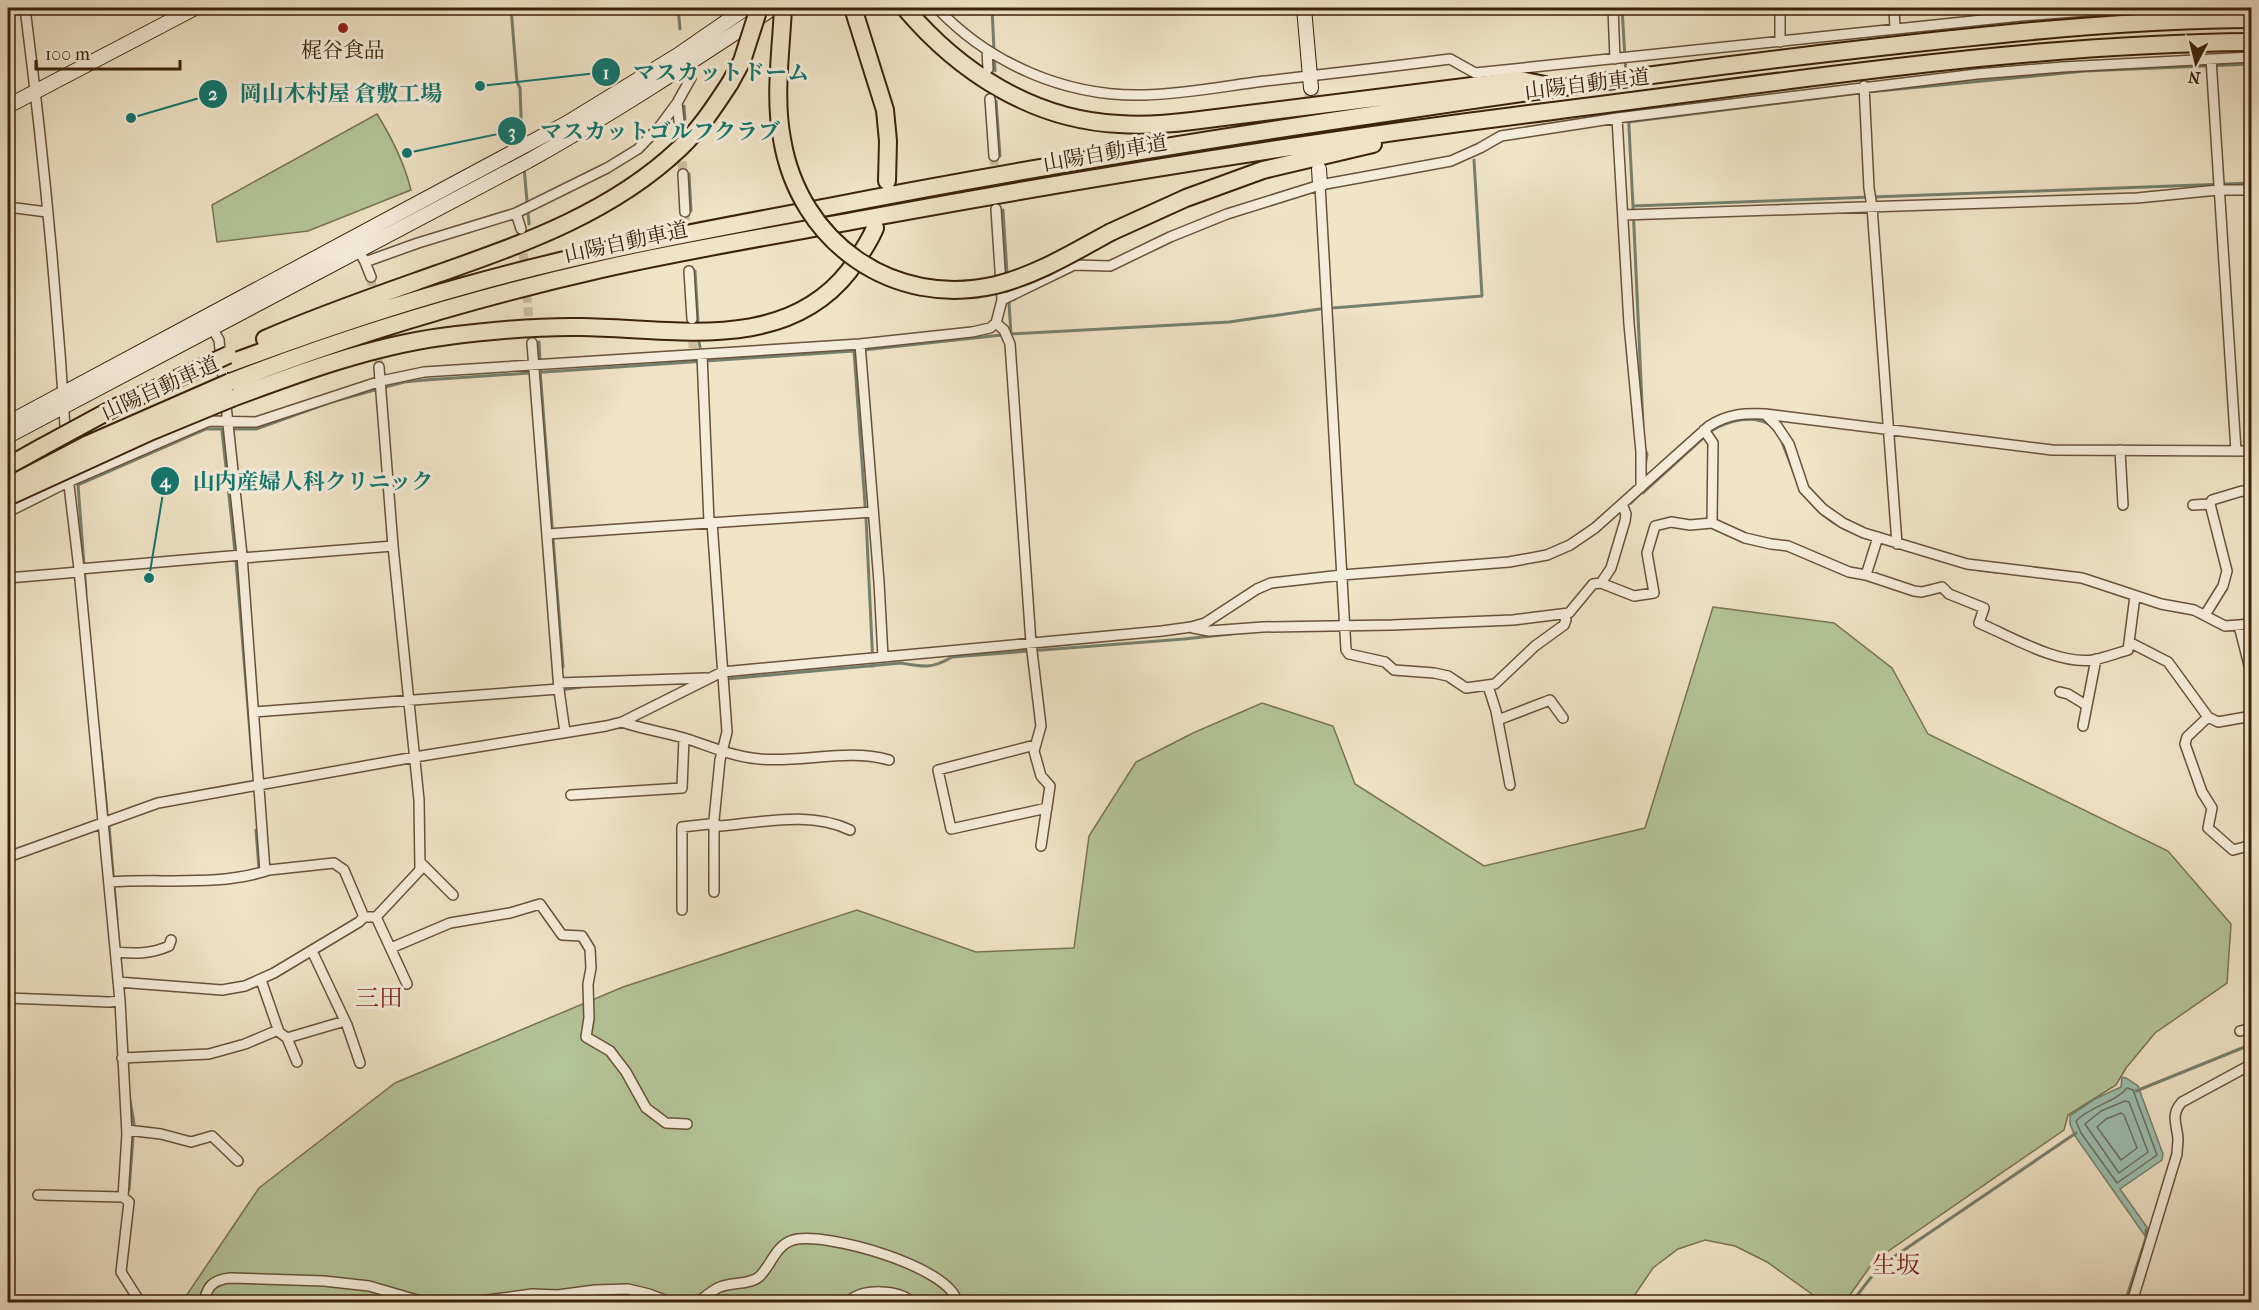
<svg xmlns="http://www.w3.org/2000/svg" width="2259" height="1310" font-family="'IM FELL French Canon','Noto Serif JP',serif">
  <style>
    .green { fill: #b4c599; stroke: #787452; stroke-width: 1.5 }
    .water { fill: #9bbfaf; stroke: #75806d; stroke-width: 1.5 }
    .lines { fill: none; stroke-linecap: round; stroke-linejoin: round }
    .shore { stroke: #6b705d; stroke-width: 1.5 }
    .stream { stroke: #75806d; stroke-width: 3 }
    .street-tunnel { stroke: #ccbda1; stroke-width: 9; stroke-dasharray: 9 4.5; stroke-linecap: butt }
    .secondary-tunnel { stroke: #ccbda1; stroke-width: 14; stroke-dasharray: 14 7; stroke-linecap: butt }
    .street-casing { stroke: #68523a; stroke-width: 12 }
    .secondary-casing { stroke: #3b220b; stroke-width: 16 }
    .highway-casing { stroke: #3b220b; stroke-width: 20 }
    .street { stroke: #f5eddb; stroke-width: 9 }
    .secondary { stroke: #f5eddb; stroke-width: 14 }
    .highway { stroke: #f0e4c7; stroke-width: 16 }
    .highway-bridge-casing { stroke: #3b220b; stroke-width: 20; stroke-linecap: butt }
    .highway-bridge { stroke: #f0e4c7; stroke-width: 16 }
    .poi-dot { fill: #8f2418; stroke: #f5eddb; stroke-width: 2 }
    .labels { text-anchor: middle; stroke-width: 6; stroke-linejoin: round; paint-order: stroke }
    .poi-label { font-size: 21px; fill: #3b220b; stroke: #f5eddb }
    .street-label { font-size: 21px; fill: #3b220b; stroke: #f5eddb }
    .quarter-label { font-size: 24px; fill: #7a1f14; stroke: #f5eddb }
    .leader { fill: none; stroke: #0f766e; stroke-width: 2 }
    .callout-dot { fill: #0f766e; stroke: #f5eddb; stroke-width: 2 }
    .mark-label { font-size: 18px; text-anchor: middle; font-weight: bold; fill: #fff }
    .callout-label { font-size: 22px; text-anchor: middle; font-weight: bold; fill: #0f766e; stroke: #f5eddb; stroke-width: 6; stroke-linejoin: round; paint-order: stroke }
  </style>
  <rect width="100%" height="100%" fill="#f0e4c7"/>
  <filter id="stains"><feTurbulence type="fractalNoise" baseFrequency=".00333" numOctaves="4"/><feColorMatrix values="0 0 0 0 .2 0 0 0 0 .09 0 0 0 0 .02 0 0 0 .5 -.17"/></filter>
  <radialGradient id="worn" r=".72"><stop offset=".6" stop-color="#630" stop-opacity="0"/><stop offset="1" stop-color="#630" stop-opacity=".3"/></radialGradient>
  <!-- green -->
  <path class="green" d="M377,114C392,138 404,162 411,190L308,231L217,242L212,205Z
    M1713,607L1834,623L1892,668L1928,734L2168,851L2231,924L2227,983L2155,1033L2126,1068L2116,1085L2068,1115L2064,1130L1874,1261L1845,1302H1823L1767,1262L1735,1246L1705,1240L1678,1249L1653,1268L1630,1302H182L259,1188L395,1083L623,987L857,910L976,952L1074,948L1089,836L1136,762L1193,733L1262,703L1333,726L1355,784L1484,866L1645,828Z"/>
  <!-- water -->
  <path class="water" d="M2122,1077L2126,1078L2138,1086L2163,1154L2162,1160L2120,1189L2149,1230L2145,1236L2075,1136L2070,1124V1116L2095,1099L2121,1087Z"/>
  <g class="lines">
    <!-- shore -->
    <path class="shore" d="M2127,1088L2133,1090L2157,1155L2117,1183L2081,1133L2076,1121C2090,1106 2116,1102 2127,1088Z
      M2125,1101L2129,1102L2148,1152L2119,1173L2085,1124L2101,1111Z
      M2121,1113L2124,1115L2137,1148L2121,1160L2097,1127L2106,1119Z"/>
    <!-- stream -->
    <path class="stream" d="M511,8L517,82L520,88L522,143
      M678,8L680,29
      M992,8L995,71
      M1622,8L1626,74
      M996,101L1000,156
      M684,106L685,119
      M1628,107L1633,206L2252,183
      M1628,122L1868,92L2085,71L2252,64
      M524,167L529,224
      M689,174L691,211
      M1633,206L1643,425
      M1003,210L1007,273
      M695,271L698,322
      M1009,303L1011,334
      M539,342L540,363
      M699,342L700,347
      M854,351L866,518L873,666
      M540,370L563,667
      M222,430L236,561L253,770
      M1782,442L1799,486
      M1644,447L1647,454L1645,467
      M1643,493L1711,431C1728,421 1754,413 1772,426
      M1804,494C1816,511 1832,524 1852,532
      M1631,503L1642,492
      M1979,570L1996,572
      M86,592L78,485L206,429H256L331,402L404,382L425,380L854,351L1011,334L1229,322L1320,309L1482,296L1474,160
      M2114,593L2148,604
      M2228,629L2243,630L2251,628
      M727,679L901,663C923,667 932,669 952,657L1184,639L1231,634
      M561,690L581,687
      M101,751L107,812
      M109,826L117,920
      M256,830L259,869
      M2136,1091L2252,1044
      M129,1190L134,1124L130,1100
      M1852,1302L1879,1267L2076,1133
      M2125,1302L2146,1238V1230"/>
    <!-- street-tunnel -->
    <path class="street-tunnel" d="M679,121L683,174
      M994,156L996,209
      M685,212L689,271
      M522,240L530,331
      M371,277L379,367
      M692,328L693,348"/>
    <!-- secondary-tunnel -->
    <path class="secondary-tunnel" d="M1311,88L1317,152"/>
    <defs>
      <path id="street" d="M25,8C44,156 58,307 67,457
        M937,8C990,64 1066,97 1144,95C1184,94 1225,86 1265,81C1327,74 1389,67 1450,59L1475,73L2021,16L2124,8
        M1613,8L1615,59
        M1780,8V42
        M1894,8L1895,29
        M987,50L988,69
        M2211,59L2236,451
        M1864,86L1869,188L1872,207L1897,544
        M990,99L994,156
        M677,103L679,121
        M1617,118L1629,324L1641,452V487
        M683,174L685,212
        M1320,185L1346,650L1349,654L1385,662L1394,670L1434,673L1448,676L1466,688L1495,684L1535,646L1564,625L1566,620L1564,614
        M8,207L47,212
        M996,209L1002,300
        M516,213L521,229
        M1623,215L2137,198L2218,190H2252
        M357,247L365,262L418,243L516,213L607,168L638,149L660,126L677,103L691,78L683,62
        M365,262L371,277
        M689,271L692,319
        M996,323L1004,330L1010,344L1031,643L1041,726L1034,751L1041,776L1050,786L1041,846
        M210,324L219,340L242,555L265,871
        M532,343L559,690L565,732
        M860,344L879,582L883,657
        M702,355L709,522
        M1765,414L1777,426L1789,444L1804,489L1823,509L1843,523L1864,533L1967,564L2082,578L2161,604L2194,610L2225,626L2252,624
        M1704,430L1713,443L1712,523
        M2120,450L2123,505
        M68,477L79,569L120,1001L127,1134L123,1197L129,1202L121,1272L140,1302
        M2210,504L2212,500L2242,491L2252,493
        M2193,505L2210,504L2227,571L2223,586L2205,615
        M8,512L68,482L209,421L256,422L381,381L424,372L860,344L972,332L990,328L996,323L1002,300L1074,265L1110,266L1170,237L1227,214L1320,185L1451,161L1480,148L1501,136L1617,118L1977,74L2063,67L2252,57
        M712,522L727,732L720,760L714,820V892
        M547,534L873,512
        M242,558L393,546
        M79,569L242,555
        M1866,575L1878,537
        M8,578L79,572
        M1601,583L1634,596L1654,593L1647,553L1655,526L1671,522L1690,525L1712,523L1745,538L1771,544L1788,546L1849,572L1866,575L1914,591L1922,592L1942,587L1949,594L1984,608L1979,623C2010,636 2058,665 2093,660C2104,658 2117,653 2128,650L2135,596
        M2239,626L2252,677
        M1193,628L1209,631L1263,627L1392,625L1513,620L1569,613L1593,584L1601,583L1611,568L1625,521L1626,514L1622,504
        M2129,642L2168,662L2208,717L2218,722L2252,716
        M559,683L706,678
        M1488,686L1496,711L1510,785
        M2060,692L2068,694L2086,705
        M254,712L559,689
        M2208,717L2187,737L2185,744L2202,792L2212,808L2208,828L2233,850L2252,845
        M1498,720L1550,700L1563,718
        M622,722C642,729 663,732 684,738C710,746 733,757 760,759C802,763 848,748 889,760
        M2083,726L2096,659
        M1035,745L938,770L951,829L1047,808
        M571,795L682,788L684,738
        M8,857L158,803L415,757L606,726L622,722L722,672L1162,631L1191,627L1205,623L1257,589L1271,583L1342,575L1509,562L1547,555L1570,545L1595,528L1709,426C1728,414 1744,413 1765,414L2052,450L2252,451
        M421,863L453,895
        M110,882C162,878 218,887 269,870L334,863L344,870L364,917
        M682,910V827L709,824L721,826C764,822 811,811 850,830
        M376,917L407,984
        M391,948L450,923L510,913L540,904L562,935L582,936L590,949L591,968L588,984L589,1018L586,1037L610,1051L626,1072L646,1108L666,1123L687,1124
        M312,951L347,1025L360,1063
        M116,952C135,954 151,954 169,946L171,940
        M261,980L279,1032L287,1038L297,1062
        M118,982L222,990L245,986L274,973L359,922L364,917H376L420,870L419,800L393,546L379,367
        M8,998L109,1002L120,1001
        M2240,1031L2252,1028
        M287,1038L345,1021
        M122,1058L209,1054L245,1044L278,1030
        M127,1130L161,1134L191,1142L212,1136L238,1161
        M38,1195L123,1197
        M204,1302C207,1286 213,1280 230,1278L324,1281L369,1286L424,1302
        M473,1302L532,1294L558,1295L595,1290L628,1289L649,1294L670,1302
        M698,1302C705,1297 712,1290 720,1287C732,1282 751,1285 760,1276C771,1265 776,1245 793,1240C825,1231 951,1267 957,1302
        M848,1302C862,1288 898,1289 912,1302
        M2132,1302L2177,1154C2177,1149 2178,1144 2178,1139C2177,1124 2170,1115 2182,1102L2252,1064"/>
      <path id="secondary" d="M1304,8L1311,88
        M8,106L195,8
        M1319,169L1320,185
        M8,423L567,123L678,55L746,8
        M8,436L528,161C612,114 693,61 773,8"/>
      <path id="highway" d="M853,8L885,110L888,141L887,181
        M905,8C959,72 1033,120 1119,124C1144,126 1168,124 1192,121L1520,80L1545,85
        M1111,232L1186,198L1263,170L1373,144
        M265,339C322,314 381,294 440,273C525,243 613,212 680,148C700,129 715,106 730,83
        M228,364C306,335 384,308 464,286C583,252 706,230 828,207C1017,170 1208,139 1399,111C1559,87 1720,65 1880,47C2004,33 2127,20 2252,19
        M230,382C352,334 478,297 606,268C696,248 788,233 880,216C1103,175 1327,139 1553,111C1785,82 2018,44 2252,42
        M232,398C299,373 369,347 441,337C487,331 534,326 581,327C672,328 784,354 849,271C858,258 869,243 875,228
        M8,466L42,447"/>
    </defs>
    <!-- street casing -->
    <use href="#street" class="street-casing"/>
    <!-- secondary casing -->
    <use href="#secondary" class="secondary-casing"/>
    <!-- highway casing -->
    <use href="#highway" class="highway-casing"/>
    <!-- street -->
    <use href="#street" class="street"/>
    <!-- secondary -->
    <use href="#secondary" class="secondary"/>
    <!-- highway -->
    <use href="#highway" class="highway"/>
    <defs>
      <path id="highway-bridge" d="M783,8C781,51 774,97 782,139C799,242 893,309 996,285C1037,275 1074,252 1111,232
        M730,83L742,61L759,8
        M42,447L114,408L228,355
        M8,486L86,445L230,382
        M10,496L152,431L232,398"/>
    </defs>
    <!-- highway-bridge casing -->
    <use href="#highway-bridge" class="highway-bridge-casing"/>
    <!-- highway-bridge -->
    <use href="#highway-bridge" class="highway-bridge"/>
  </g>
  <!-- markers -->
  <circle class="poi-dot" cx="343" cy="28" r="6"/>
  <g class="labels">
    <!-- poi labels -->
    <g class="poi-label">
      <text x="343" y="57">梶谷食品</text>
    </g>
    <!-- street labels -->
    <g class="street-label">
      <text transform="translate(1587 84) rotate(-7)" y="7">山陽自動車道</text>
      <text transform="translate(1105 153) rotate(-10)" y="7">山陽自動車道</text>
      <text transform="translate(626 242) rotate(-12)" y="7">山陽自動車道</text>
      <text transform="translate(160 388) rotate(-24)" y="7">山陽自動車道</text>
    </g>
    <!-- quarter labels -->
    <g class="quarter-label">
      <text x="379" y="1006">三田</text>
      <text x="1896" y="1273">生坂</text>
    </g>
  </g>
  <!-- callouts -->
  <path class="leader" d="M480 86L606 72M131 118L213 94M407 153L512 131M149 578L165 481"/>
  <g class="callout-dot">
    <circle cx="480" cy="86" r="6"/>
    <circle cx="131" cy="118" r="6"/>
    <circle cx="407" cy="153" r="6"/>
    <circle cx="149" cy="578" r="6"/>
    <circle cx="606" cy="72" r="15"/>
    <circle cx="213" cy="94" r="15"/>
    <circle cx="512" cy="131" r="15"/>
    <circle cx="165" cy="481" r="15"/>
  </g>
  <g class="mark-label">
    <text x="606" y="79">1</text>
    <text x="213" y="100">2</text>
    <text x="512" y="138">3</text>
    <text x="165" y="487">4</text>
  </g>
  <g class="callout-label">
    <text x="721" y="80">マスカットドーム</text>
    <text x="341" y="101">岡山木村屋 倉敷工場</text>
    <text x="660" y="139">マスカットゴルフクラブ</text>
    <text x="313" y="489">山内産婦人科クリニック</text>
  </g>
  <!-- margin -->
  <rect width="2259" height="1310" fill="none" stroke="#f0e4c7" stroke-width="30"/>
  <rect x="9" y="9" width="2241" height="1292" fill="none" stroke="#3b220b" stroke-width="3"/>
  <rect x="15" y="15" width="2229" height="1280" fill="none" stroke="#3b220b" stroke-width="1.5"/>
  <!-- north arrow -->
  <g transform="translate(2196 63) rotate(187)" stroke="#f5eddb" stroke-width="4.5" paint-order="stroke">
  <path d="M0-4.5L10 22L0 15L-10 22Z" fill="#3b220b"/>
  <text y="-9" font-size="16" font-weight="bold" text-anchor="middle" fill="#3b220b">N</text>
  </g>
  <!-- scale -->
  <path d="M36 60v9h144v-9" fill="none" stroke="#3b220b" stroke-width="3"/>
  <text x="45" y="60" font-size="18" fill="#3b220b" stroke="#f5eddb" stroke-width="4.5" paint-order="stroke">100 m</text>
  <rect width="100%" height="100%" filter="url(#stains)"/>
  <rect width="100%" height="100%" fill="url(#worn)"/>
</svg>
